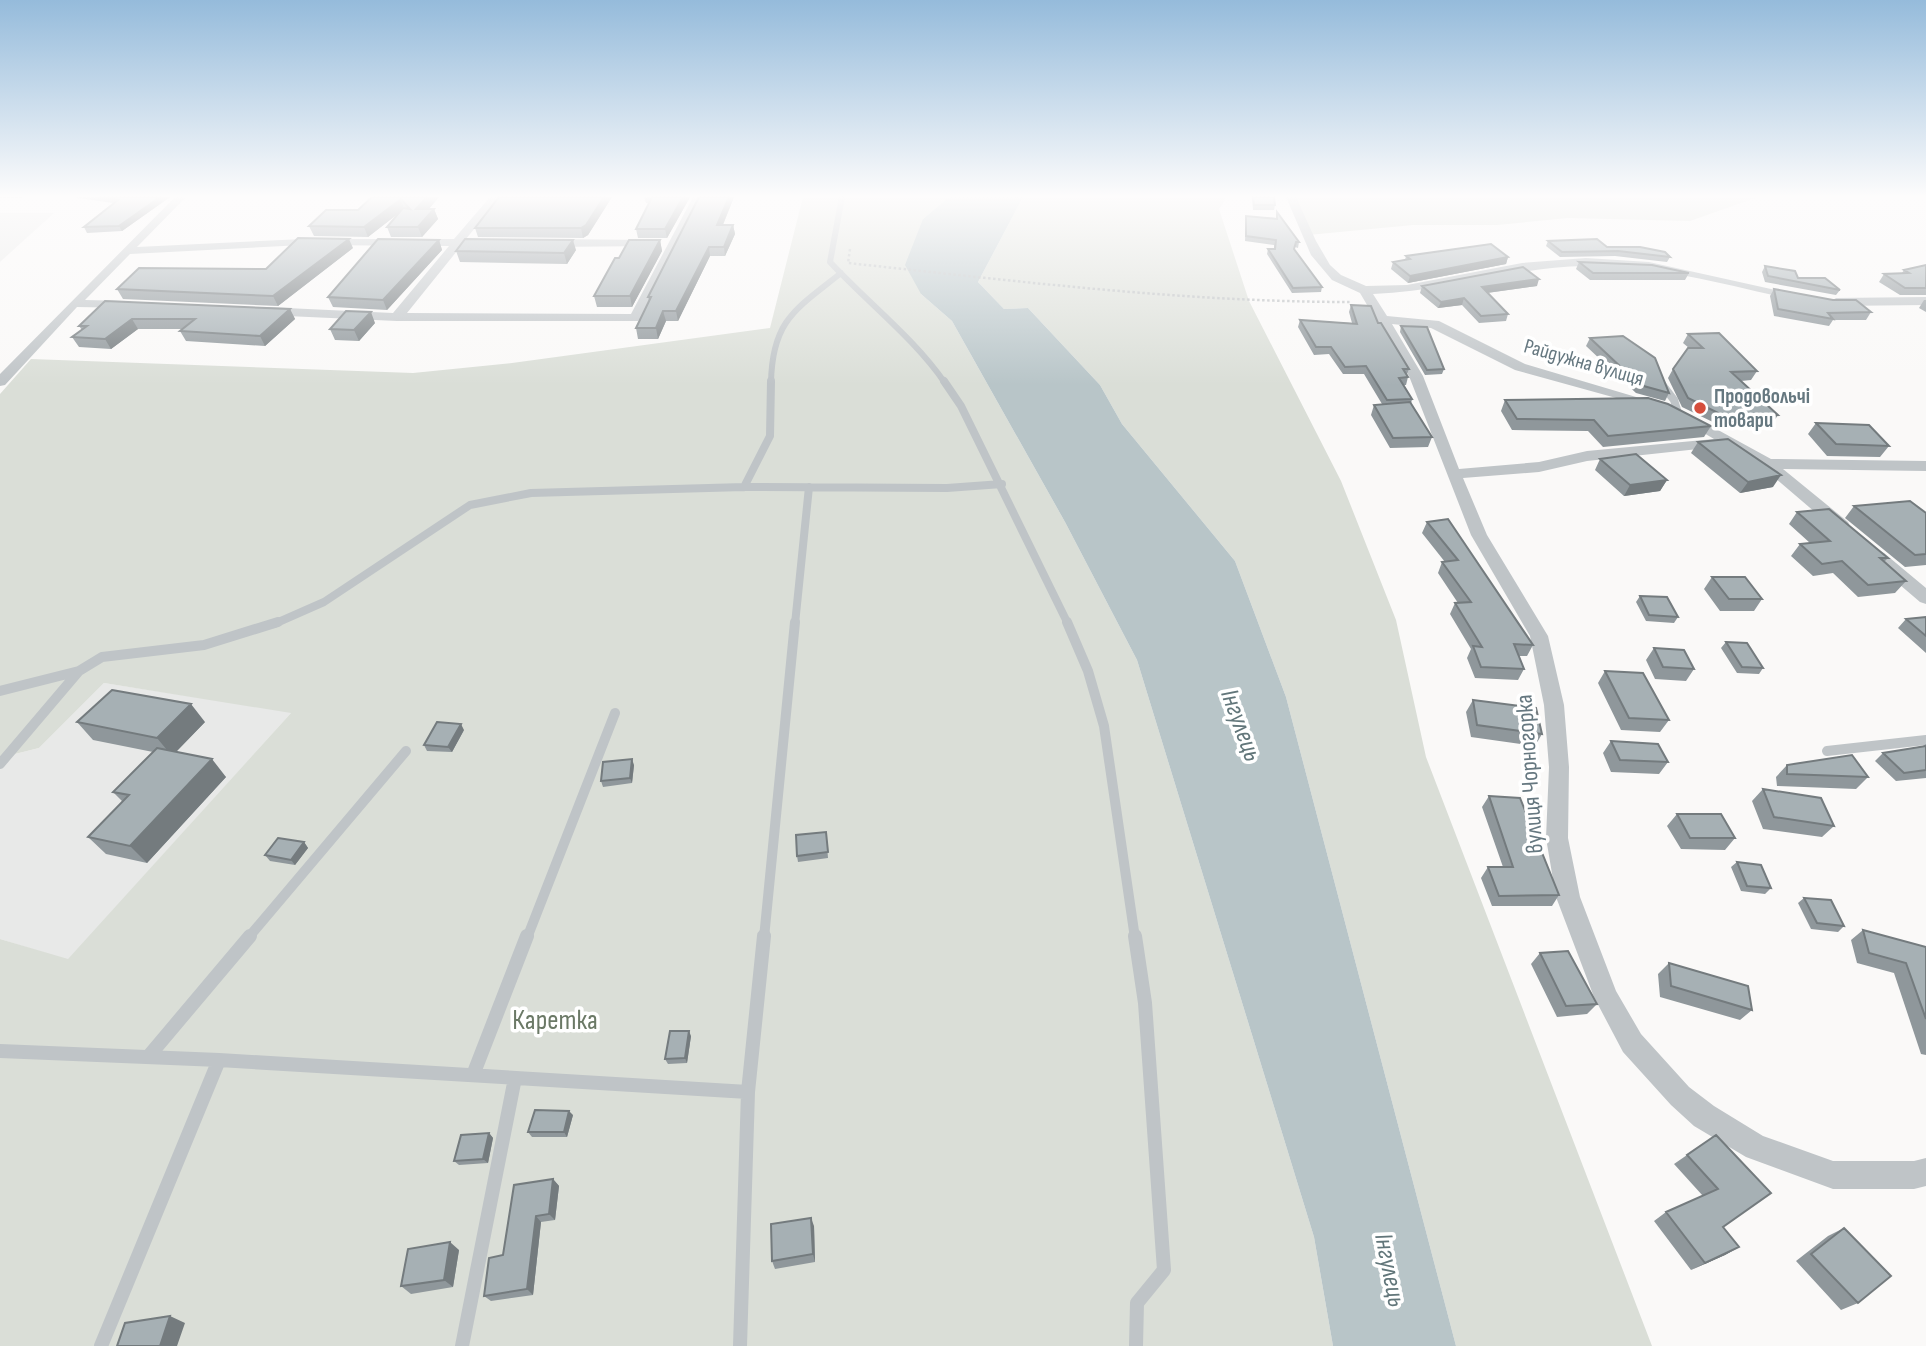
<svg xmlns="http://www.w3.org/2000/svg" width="1926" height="1346" font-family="'Sofia Sans Condensed',sans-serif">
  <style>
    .built { fill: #e8e9e8 }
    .green { fill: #daded7 }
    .water { fill: #b8c5c8 }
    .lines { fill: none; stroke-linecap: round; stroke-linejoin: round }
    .path { stroke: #babec0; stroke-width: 2.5; stroke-dasharray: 2.5 2.5; stroke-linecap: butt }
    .service-far3 { stroke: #bfc4c7; stroke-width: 6 }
    .service-far2 { stroke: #bfc4c7; stroke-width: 8 }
    .service-far1 { stroke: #bfc4c7; stroke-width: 10 }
    .service { stroke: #bfc4c7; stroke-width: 14 }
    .minor { fill: #bfc4c7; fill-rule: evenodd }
    .wall { fill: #8f979b }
    .shaded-wall { fill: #747b7e }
    .building { fill: #a6b0b4; stroke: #747b7e; stroke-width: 2 }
    .poi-dot { fill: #d54e3c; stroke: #fff; stroke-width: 2.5 }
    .labels { text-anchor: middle; stroke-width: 7; stroke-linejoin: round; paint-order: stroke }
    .far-street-label { font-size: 21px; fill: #667880; stroke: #fff }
    .far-poi-label { font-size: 21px; font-weight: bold; fill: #667880; stroke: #fff; text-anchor: start }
    .street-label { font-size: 24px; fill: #667880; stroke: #fff }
    .water-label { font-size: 26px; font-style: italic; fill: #62767a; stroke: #fff }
    .near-park-label { font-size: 28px; fill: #6b7966; stroke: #fff }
  </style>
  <rect width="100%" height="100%" fill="#faf9f8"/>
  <!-- built -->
  <path class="built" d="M0,213H54L0,262Z
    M104,683L292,712L68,960L0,939V768L15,754L39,748Z"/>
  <!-- green -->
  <path class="green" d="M803,197H949L923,219L921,294L952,321L1065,522L1137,660L1314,1237L1333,1346H0V939L68,959L291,713L104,683L39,748L15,754L0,768V394L31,359L413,373L512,363L770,328Z
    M1023,197H1227L1219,209L1249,301L1341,481L1396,620L1426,757L1652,1346H1456L1286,697L1235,561L1122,424L1100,385L1028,308L1004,309L978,282Z
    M1291,197H1758L1690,221L1568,218L1497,225H1413L1308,235Z"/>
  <!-- water -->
  <path class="water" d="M949,197H1023L978,282L1004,309L1028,308L1100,385L1122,424L1235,561L1286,697L1456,1346H1333L1314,1237L1137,660L1065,522L952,321L921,294L905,265L923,219Z"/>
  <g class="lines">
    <!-- path -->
    <path class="path" d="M850,249L848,263C1016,281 1182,302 1351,302"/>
    <!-- service-far3 -->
    <path class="service-far3" d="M842,197L830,262C868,303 914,338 945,383
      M771,383C772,320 796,309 841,273"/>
    <!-- service-far2 -->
    <path class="service-far2" d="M944,381L961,406L1068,624
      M1661,383L1674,400L1678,413
      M744,487L770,436L771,381
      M274,624L324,602L470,505L531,493L744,487L947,488L1002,484
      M795,624L809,487"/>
    <!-- service-far1 -->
    <path class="service-far1" d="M1067,622L1088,671L1104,726L1135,938
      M0,691L79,671
      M1827,751L1926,740
      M0,764L79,671L102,657L204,645L278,622
      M248,938L406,751
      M527,938L615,713
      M764,938L795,622"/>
    <!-- service -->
    <path class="service" d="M1135,936L1145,1003L1164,1270L1137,1303L1136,1346
      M0,1051L219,1060L748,1092L740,1346
      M148,1057L250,936
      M473,1075L527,936
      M748,1092L764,936
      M101,1346L219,1060
      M462,1346L515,1078"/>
    <!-- minor -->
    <path class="minor" d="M175,197H186L137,247L303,239H454L490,197H500L466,239L494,241V245L461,246L407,313L631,314L693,197H703L643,316L638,321H397L265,315L259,311L265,307L393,313L449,246L303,245L130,254L85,300L127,301L132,302V308L77,307L5,385L0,386V374Z
      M1286,197H1296L1316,241L1330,265L1341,275L1366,286L1407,285L1522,263L1586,258L1649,262L1802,296L1796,300C1727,286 1656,264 1585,266C1513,267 1445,292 1373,294L1387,316L1439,321L1525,364L1663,405L1656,409L1515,370L1431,328L1392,324L1423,376L1459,469L1539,462L1587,451L1714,439L1682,420V414L1687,413L1771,459L1926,461V471L1783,469L1848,522L1850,526L1848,530H1836L1762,467L1726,446L1587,461L1539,472L1463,478L1487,535L1548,636L1564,705L1569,767L1568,838L1580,897L1616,991L1641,1034L1689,1087L1714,1106L1763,1136L1833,1161H1914L1926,1158V1186L1914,1189H1833L1746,1157L1694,1126L1671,1105L1623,1052L1594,997L1556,897L1546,838L1549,767L1544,705L1530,636L1471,535L1409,376L1360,293L1332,280L1311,255Z
      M651,240L657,244L655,246L548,247L542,243L548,239Z
      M1926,297V305L1836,306L1830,302L1836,298Z
      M1878,551L1884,553L1926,588V604L1920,602L1872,561L1869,557Z"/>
  </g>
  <!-- wall -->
  <path class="wall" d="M0,197H25L22,198H0Z
    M71,197H170L122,231L87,233L84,227L113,203Z
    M372,197H439L429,209H434L438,219L422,237H391L387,227L399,213L368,237L314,236L309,226L358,210Z
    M612,197L588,235L583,238L478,237L475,228Z
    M644,197H690L667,238H638L636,229L649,203H646Z
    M734,197L723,225H733L735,234L725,256H710L678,321H666L658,339H638L636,328L649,301L648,297Z
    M1252,197H1274L1275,205L1274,210H1253Z
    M1277,212L1299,242L1298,248L1295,247L1294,249L1322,287L1321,292L1292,293L1267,254L1268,249H1274V245L1245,241L1246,216L1276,218Z
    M439,240L442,250L387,310L333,307L328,297Z
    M660,240L662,251L632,307H597L594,296L619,258Z
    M1548,241L1607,247L1670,257L1667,262L1615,256L1560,257L1546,246Z
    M353,248L278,306L123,299L117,289L266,269Z
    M576,250L567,264L460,262L456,251Z
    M1406,256L1508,257L1506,264L1408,283L1391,269L1393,262L1405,260Z
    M1579,262L1689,273L1685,280H1590L1576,269Z
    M1926,265V295H1900L1879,282L1884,274L1902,273L1904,270Z
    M1765,266L1798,278L1840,290L1836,295L1765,282L1762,272Z
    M1422,286H1537L1487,293L1508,314L1506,321L1479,323L1462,305L1438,308L1420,293Z
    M1774,289L1871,312L1866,320H1833L1829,326L1774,316L1770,296Z
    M1924,300H1926V312L1919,308Z
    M105,301L290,309L295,319L265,346L186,341L180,331L183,329H138L111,349L79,347L72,337L82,330L79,326Z
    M1351,305L1378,323L1409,369L1407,374L1408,377L1406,385H1404L1412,399L1411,404L1432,437L1428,447L1390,448L1371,415L1374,405L1382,404L1364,374H1343L1329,354L1314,355L1298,327L1300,320L1352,323L1349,312Z
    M375,323L359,341L335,340L330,329Z
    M1401,326L1444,369L1442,374L1425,375L1400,332Z
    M1688,334L1757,371L1751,380L1741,381L1778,415L1772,424L1721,426L1682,407L1668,378L1673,369L1689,348L1683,343Z
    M1590,338L1669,393L1665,401L1636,393L1586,346Z
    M1505,400L1711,426L1704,437L1603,447L1588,431L1512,430L1501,411Z
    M1816,423L1889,446L1880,457L1827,456L1808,434Z
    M1698,442L1773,487L1740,493L1691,453Z
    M1600,459L1667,480L1660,491L1624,496L1595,470Z
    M1854,506L1926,513V565L1905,567L1845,518Z
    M1797,512L1888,558L1884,562L1906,581L1895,593L1858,597L1833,573L1813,576L1791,556L1800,544L1810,543L1789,524Z
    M1427,522L1533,645L1527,656H1519L1524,669L1518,680L1475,678L1467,658L1471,649L1450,614L1455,603H1458L1438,573L1442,562H1445L1422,533Z
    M1712,577L1762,599L1754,611H1720L1704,589Z
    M1640,596L1678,617L1674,623L1646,621L1636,602Z
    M1926,617V653L1898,628L1906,619Z
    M1726,642L1763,668L1759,674L1737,673L1721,648Z
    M1654,648L1694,669L1686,681L1655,679L1646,660Z
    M1605,671L1669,720L1660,732L1621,730L1598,683Z
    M1473,700L1542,734L1535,746L1471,737L1466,712Z
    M77,722H205L176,752L226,777L147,863L106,854L88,837L123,802L113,792L153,752L93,740Z
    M464,730L452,752L427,751L424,745Z
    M1611,741L1668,762L1659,774L1611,772L1603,753Z
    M1926,744V778L1896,781L1875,761L1883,753L1923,746Z
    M634,765L632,783L603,787L601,781Z
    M1787,765L1868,777L1856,789L1777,786L1776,777Z
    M1763,789L1834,826L1822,837L1763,829L1752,801Z
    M1489,796L1559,895L1552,906H1492L1481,878L1488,867H1503L1482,807Z
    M1677,814L1735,838L1725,850L1681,849L1667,826Z
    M826,832L828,858L798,862L797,856Z
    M304,842L308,848L295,865L270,861L265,855Z
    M1737,862L1771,888L1765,894L1741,891L1731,867Z
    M1804,898L1844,926L1838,932L1811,929L1798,903Z
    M1863,930L1926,947V1055L1921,1054L1894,973L1857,963L1851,940Z
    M1540,953L1597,1004L1587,1014L1557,1017L1531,964Z
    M1669,963L1752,1010L1740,1020L1660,997L1658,974Z
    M691,1036L687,1063L668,1064L665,1059Z
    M573,1115L567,1137H532L528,1132Z
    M489,1133L493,1138L488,1163L459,1165L454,1161Z
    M1716,1135L1723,1227L1739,1247L1725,1255L1691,1270L1654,1221L1666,1212L1703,1196L1674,1164Z
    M553,1179L559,1186L555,1220L541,1222L533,1295L491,1301L484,1296L503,1255Z
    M814,1226L815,1262L775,1269L772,1261Z
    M1844,1228L1858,1303L1841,1310L1796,1261L1828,1236Z
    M459,1250L453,1287L411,1294L401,1286Z"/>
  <!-- shaded-wall -->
  <path class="shaded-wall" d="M160,197H170L122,231L119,226Z
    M427,197H439L420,219L416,209Z
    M604,197H612L588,235L583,238L581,228Z
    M683,197H690L667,238L665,229Z
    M729,197H734L719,234L717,225Z
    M401,199L404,209L368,237L364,227Z
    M434,209L438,219L422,237L418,227Z
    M733,225L735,234L725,256L724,247Z
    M349,239L353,248L278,306L273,296Z
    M439,240L442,250L387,310L383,300Z
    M573,240L576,250L567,264L564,253Z
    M660,240L662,251L632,307L630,296Z
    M709,247L710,256L678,321L676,311Z
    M1508,257L1506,264L1408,283L1410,276Z
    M1539,279L1537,286L1479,294L1482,287Z
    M1464,298L1462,305L1438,308L1441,302Z
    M290,309L295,319L265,346L260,336Z
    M663,311L666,321L658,339L656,328Z
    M371,312L375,323L359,341L354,330Z
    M132,319L138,329L111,349L105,339Z
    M1781,475L1773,487L1740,493L1748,482Z
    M1667,480L1660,491L1624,496L1630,485Z
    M191,704L205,722L172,756L157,738Z
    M461,724L464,730L452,752L448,747Z
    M212,759L226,777L147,863L130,846Z
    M632,759L634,765L632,783L630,778Z
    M304,842L308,848L295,865L291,860Z
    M689,1031L691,1036L687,1063L685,1058Z
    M569,1111L573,1115L567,1137L564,1132Z
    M489,1133L493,1138L488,1163L483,1159Z
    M553,1179L559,1186L555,1220L549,1214Z
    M536,1216L541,1222L533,1295L527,1289Z
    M811,1218L814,1226L815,1262L813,1254Z
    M450,1242L459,1250L453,1287L444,1280Z
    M1739,1247L1725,1255L1691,1270L1705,1263Z
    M170,1316L185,1323L177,1346H160Z"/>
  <!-- building -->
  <path class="building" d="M98,197H160L119,226L84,227L118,200Z
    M372,197H427L416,209H434L418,227H387L403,208L410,209L401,199L364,227L309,226L326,210H358Z
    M499,197H604L586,225L581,228H475Z
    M652,197H683L665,229H636Z
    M699,197H729L717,225H733L724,247H709L676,311H663L656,328H636L651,297H648Z
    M1253,197H1274L1275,205H1254Z
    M1277,212L1299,242H1296L1294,249L1322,287L1293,288L1268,249H1275L1276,240L1246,236V216L1277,219Z
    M298,238L349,239L273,296L117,289L139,268L266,269Z
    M378,239L439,240L383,300L328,297Z
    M465,239L573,240L564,253L456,251Z
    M1597,239L1607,247H1640L1665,252L1670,257L1618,251L1562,252L1548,241Z
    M629,240H660L630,296H594L615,258H619Z
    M1491,244L1508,257L1410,276L1393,262L1410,259L1406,256Z
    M1579,262L1652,265L1689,273H1593Z
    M1926,265V288H1905L1884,274L1909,273L1904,270Z
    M1765,266L1795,271L1798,278H1825L1840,290L1768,276Z
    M1523,267L1539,279L1482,287L1508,314L1481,316L1464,298L1441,302L1422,286Z
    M1774,289L1833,300H1856L1871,312L1828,313L1833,319L1778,309Z
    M105,301L290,309L260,336L180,331L195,319H132L105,339L72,337L87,326H79Z
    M1351,305L1371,306L1378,323H1381L1409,369H1403L1408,377L1399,378L1412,399L1387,400L1366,366L1345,367L1331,347H1316L1300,320L1357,324Z
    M346,311L371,312L354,330L330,329Z
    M1401,326L1427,327L1444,369L1427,370Z
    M1719,333L1757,371L1731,372L1778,415L1726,417L1688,398L1673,369L1688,348H1703L1688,334Z
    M1623,336L1655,358L1669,393L1640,385L1590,338Z
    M1648,398L1668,404L1711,426L1608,436L1594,420L1517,419L1505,400Z
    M1410,402L1432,437L1393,438L1374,405Z
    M1816,423L1869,425L1889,446L1836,444Z
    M1728,439L1781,475L1748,482L1698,442Z
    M1636,454L1667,480L1630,485L1600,459Z
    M1910,501L1926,513V554L1915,555L1854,506Z
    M1829,509L1888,558H1880L1906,581L1868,585L1842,561L1822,564L1800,544L1830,541L1797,512Z
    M1448,519L1533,645L1514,644L1524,669L1481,667L1473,646L1482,647L1455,603L1471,602L1442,562L1458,560L1427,522Z
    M1712,577H1745L1762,599H1729Z
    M1640,596L1667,597L1678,617L1649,615Z
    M1926,617V636L1906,619Z
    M1726,642L1747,643L1763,668L1742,667Z
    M1654,648L1684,650L1694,669L1663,667Z
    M1605,671L1643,673L1669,720L1629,718Z
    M112,690L191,704L157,738L77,722Z
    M1473,700L1536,708L1542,734L1477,725Z
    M437,722L461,724L448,747L424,745Z
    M1611,741L1658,744L1668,762L1620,760Z
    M1926,746V770L1904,773L1883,753Z
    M157,748L212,759L130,846L88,837L129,795L113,792Z
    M1852,755L1868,777L1787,774V765Z
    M632,759L630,778L601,781L603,762Z
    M1763,789L1821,798L1834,826L1774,817Z
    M1489,796L1520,798L1559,895L1499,896L1488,867H1513Z
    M1677,814H1721L1735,838H1690Z
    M826,832L828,852L797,856L796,835Z
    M278,838L304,842L291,860L265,855Z
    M1737,862L1761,865L1771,888L1747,886Z
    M1804,898L1831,900L1844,926L1817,923Z
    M1863,930L1926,947V1019L1906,963L1869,953Z
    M1568,951L1597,1004L1566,1006L1540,953Z
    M1669,963L1748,986L1752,1010L1671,986Z
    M670,1031H689L685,1058L665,1059Z
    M535,1110L569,1111L564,1132H528Z
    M489,1133L483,1159L454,1161L461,1135Z
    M1716,1135L1771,1193L1723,1227L1739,1247L1705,1263L1666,1212L1718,1189L1687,1155Z
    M553,1179L549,1214L536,1216L527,1289L484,1296L489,1258L503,1255L514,1185Z
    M811,1218L813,1254L772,1261L771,1224Z
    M1844,1228L1891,1276L1858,1303L1811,1254Z
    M450,1242L444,1280L401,1286L408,1249Z
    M170,1316L160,1346H117L125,1323Z"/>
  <!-- sky -->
  <linearGradient id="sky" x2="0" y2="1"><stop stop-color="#95bbdb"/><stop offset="0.51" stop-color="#fdfcfc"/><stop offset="1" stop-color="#fdfcfc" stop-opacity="0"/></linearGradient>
  <rect width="1926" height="385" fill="url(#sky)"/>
  <!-- markers -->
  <circle class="poi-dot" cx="1700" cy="408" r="7"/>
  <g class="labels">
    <!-- far-street labels -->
    <g class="far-street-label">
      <text transform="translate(1584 362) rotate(16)" y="7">Райдужна вулиця</text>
    </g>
    <!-- far-poi labels -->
    <g class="far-poi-label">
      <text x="1714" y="403">Продовольчі<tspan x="1714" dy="24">товари</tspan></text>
    </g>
    <!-- street labels -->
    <g class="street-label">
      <text transform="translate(1529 774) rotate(-94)" y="8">вулиця Чорногорка</text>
    </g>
    <!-- water labels -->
    <g class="water-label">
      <text transform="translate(1242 725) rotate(70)" y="9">Інгулець</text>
      <text transform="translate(1391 1270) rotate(79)" y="9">Інгулець</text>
    </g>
    <!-- near-park labels -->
    <g class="near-park-label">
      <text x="555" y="1029">Каретка</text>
    </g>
  </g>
</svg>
